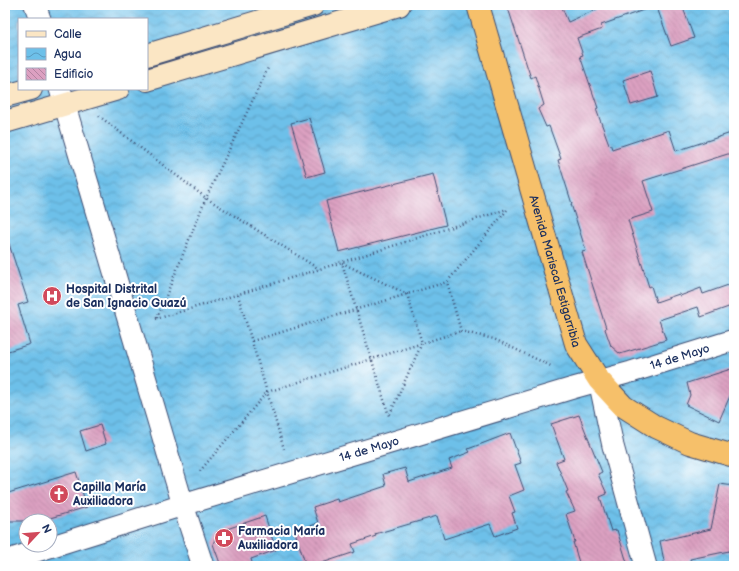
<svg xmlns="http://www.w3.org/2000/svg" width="739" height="571" font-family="'Balsamiq Sans',sans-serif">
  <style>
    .water { fill: url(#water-waves); stroke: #4478a4; fill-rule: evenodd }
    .building { fill: url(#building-back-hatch) }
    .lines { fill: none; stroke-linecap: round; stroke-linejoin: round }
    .street-casing { stroke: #3c4c71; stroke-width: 23 }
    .secondary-casing { stroke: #3c4c71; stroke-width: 24 }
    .highway-casing { stroke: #3c4c71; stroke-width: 24 }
    .path { stroke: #3c4c71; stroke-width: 2.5; stroke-dasharray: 1 3; stroke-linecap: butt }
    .street { stroke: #fff; stroke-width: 21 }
    .secondary { stroke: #fbe6c4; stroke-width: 22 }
    .highway { stroke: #f6c06b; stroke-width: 22 }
    .labels { text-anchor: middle; stroke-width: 4; stroke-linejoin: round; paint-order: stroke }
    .street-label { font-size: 12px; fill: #1b2f5e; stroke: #fff }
    .poi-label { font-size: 12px; font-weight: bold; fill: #1b2f5e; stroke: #fff; text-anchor: start }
  </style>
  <defs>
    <pattern id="water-waves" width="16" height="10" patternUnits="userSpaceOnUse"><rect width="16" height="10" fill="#6dc0e9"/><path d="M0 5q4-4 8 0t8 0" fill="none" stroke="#599cc0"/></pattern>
    <pattern id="building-back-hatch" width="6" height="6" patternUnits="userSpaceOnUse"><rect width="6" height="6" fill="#dca0c1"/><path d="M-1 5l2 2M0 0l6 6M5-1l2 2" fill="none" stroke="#b283a0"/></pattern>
  </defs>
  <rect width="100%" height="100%" fill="#fff"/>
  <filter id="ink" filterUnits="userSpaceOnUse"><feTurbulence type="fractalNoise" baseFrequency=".025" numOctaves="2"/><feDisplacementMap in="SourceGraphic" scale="8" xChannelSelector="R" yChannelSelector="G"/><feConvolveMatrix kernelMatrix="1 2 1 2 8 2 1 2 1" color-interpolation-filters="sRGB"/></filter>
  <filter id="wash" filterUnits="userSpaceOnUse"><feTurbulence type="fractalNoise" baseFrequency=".012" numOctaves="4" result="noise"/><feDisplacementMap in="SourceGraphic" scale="16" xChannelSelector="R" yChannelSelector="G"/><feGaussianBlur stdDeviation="0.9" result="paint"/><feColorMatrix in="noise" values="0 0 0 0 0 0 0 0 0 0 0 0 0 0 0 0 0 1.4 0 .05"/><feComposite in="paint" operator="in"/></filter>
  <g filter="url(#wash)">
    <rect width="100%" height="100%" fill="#f8eddd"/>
    <!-- water -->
    <path class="water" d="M5,5H734V566H5ZM19,19H147V89H19ZM26,521H50V545H26Z"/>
    <g id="blocks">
      <!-- building -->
      <path class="building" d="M507,5H561L568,22L597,9L595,5H651L652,7L601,25L602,29L577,38L583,55L580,56L598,108L596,109L609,144L610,143L612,149L669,130L676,151L734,132V152L643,181L653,212L628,220L649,287L651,286L656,302L679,294L680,296L701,288L703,294L734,283V305L701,317L698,307L659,320L666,340L620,354L611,346L605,329L606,328L582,252L586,251L571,204H572L558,160L561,159L549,126L546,127L538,109L544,105L535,76L531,78Z
        M656,5H682L694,38L671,46Z
        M650,71L658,97L631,105L623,80Z
        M309,118L325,172L307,177L291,123Z
        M433,174L446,225L339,252L326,201Z
        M5,241H8L28,302L18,305L30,344L5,352Z
        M734,368V395L730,396L719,421L686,405L690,395L687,383Z
        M579,415L588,438L602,472L598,474L607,494L600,497L611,531L617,530L628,566H580L573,542H575L566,514L575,511L566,492L568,491L556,462L564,459L551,424Z
        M100,425L106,444L86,451L80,431Z
        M510,433L521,463L515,465L524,490L509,496L515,512L512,513L517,528L495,536L490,524L444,539L437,516L375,534L376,536L352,544L355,552L313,566H306L295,532L318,523L313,507L337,499L338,502L386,486L383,474L405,468L409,482L452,468L449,460L470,452L468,449Z
        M76,472L87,507L40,521H5V494Z
        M720,484L734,486V550L690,559L692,566H665L660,541L711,529Z
        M265,516L276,550L251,559L253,566H221L213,544L218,532Z"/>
    </g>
  </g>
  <g filter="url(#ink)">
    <use href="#blocks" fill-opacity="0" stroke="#3c4c71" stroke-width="1"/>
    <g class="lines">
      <defs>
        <g id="street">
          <path d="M35,5L40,19"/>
          <path d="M60,89L183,505L203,566"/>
          <path d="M599,380L613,446L646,566"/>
          <path id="s1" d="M5,561L183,505L573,388L631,372L734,340"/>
        </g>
        <path id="secondary" d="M147,55L313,5
          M147,80L399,5
          M5,96L31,89
          M5,122L118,89"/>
        <g id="highway">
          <path id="s2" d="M478,5L576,344L599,380L623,406L656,427L690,443L734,456"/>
        </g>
      </defs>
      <!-- street casing -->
      <use href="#street" class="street-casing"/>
      <!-- secondary casing -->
      <use href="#secondary" class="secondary-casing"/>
      <!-- highway casing -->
      <use href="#highway" class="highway-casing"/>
      <!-- path -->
      <path class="path" d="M99,116L206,198L319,269
        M507,210L447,282L461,331L494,339L551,366
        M342,263L407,294L422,343L389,416Z
        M238,295L284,449
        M157,318L206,198L269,66
        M156,319C274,284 391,247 507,209
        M252,341L447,282
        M200,471L267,392L461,331"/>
      <!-- street -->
      <use href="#street" class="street"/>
      <!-- secondary -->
      <use href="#secondary" class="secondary"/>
      <!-- highway -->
      <use href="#highway" class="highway"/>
    </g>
  </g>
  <!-- icons -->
  <defs>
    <symbol id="hospital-disc" viewBox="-11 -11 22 22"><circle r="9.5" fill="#d1495b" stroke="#fff"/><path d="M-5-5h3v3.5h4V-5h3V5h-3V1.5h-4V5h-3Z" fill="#fff"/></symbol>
    <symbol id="church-disc" viewBox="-11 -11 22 22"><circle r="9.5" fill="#d1495b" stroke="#fff"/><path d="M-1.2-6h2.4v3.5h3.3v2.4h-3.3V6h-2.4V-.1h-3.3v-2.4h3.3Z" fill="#fff"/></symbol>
    <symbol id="pharmacy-disc" viewBox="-11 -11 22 22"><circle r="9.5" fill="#d1495b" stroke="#fff"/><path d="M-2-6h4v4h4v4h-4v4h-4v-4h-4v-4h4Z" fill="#fff"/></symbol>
  </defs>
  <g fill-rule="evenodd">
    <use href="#hospital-disc" x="41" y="285" width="22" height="22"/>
    <use href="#church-disc" x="48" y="483" width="22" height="22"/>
    <use href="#pharmacy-disc" x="213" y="527" width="22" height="22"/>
  </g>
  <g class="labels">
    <!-- street labels -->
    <g class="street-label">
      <text dy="4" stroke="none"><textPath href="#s2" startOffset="277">Avenida Mariscal Estigarribia</textPath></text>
      <text dy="4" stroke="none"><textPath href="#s1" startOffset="705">14 de Mayo</textPath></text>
      <text dy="4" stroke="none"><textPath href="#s1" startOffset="381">14 de Mayo</textPath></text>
    </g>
    <!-- poi labels -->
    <g class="poi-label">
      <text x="66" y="293">Hospital Distrital<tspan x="66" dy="14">de San Ignacio Guazú</tspan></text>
      <text x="73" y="491">Capilla María<tspan x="73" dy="14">Auxiliadora</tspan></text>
      <text x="238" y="535">Farmacia María<tspan x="238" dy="14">Auxiliadora</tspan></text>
    </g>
  </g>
  <!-- margin -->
  <rect width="739" height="571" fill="none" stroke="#fff" stroke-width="20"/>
  <!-- legend -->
  <rect x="18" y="18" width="130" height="72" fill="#ffffff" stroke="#a4acbf"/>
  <rect x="26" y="31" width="20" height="6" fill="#fbe6c4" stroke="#a4acbf"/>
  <text x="54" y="38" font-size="12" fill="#1b2f5e">Calle</text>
  <rect x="26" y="48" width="20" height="12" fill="url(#water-waves)" stroke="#a4acbf"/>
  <text x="54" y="58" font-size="12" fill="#1b2f5e">Agua</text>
  <rect x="26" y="68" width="20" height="12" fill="url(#building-back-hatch)" stroke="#a4acbf"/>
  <text x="54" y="78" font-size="12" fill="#1b2f5e">Edificio</text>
  <!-- north arrow -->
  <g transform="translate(38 533) rotate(64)"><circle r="19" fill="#ffffff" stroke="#a4acbf"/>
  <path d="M0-3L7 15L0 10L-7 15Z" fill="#d1495b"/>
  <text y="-6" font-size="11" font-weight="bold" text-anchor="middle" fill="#1b2f5e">N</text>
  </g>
</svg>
